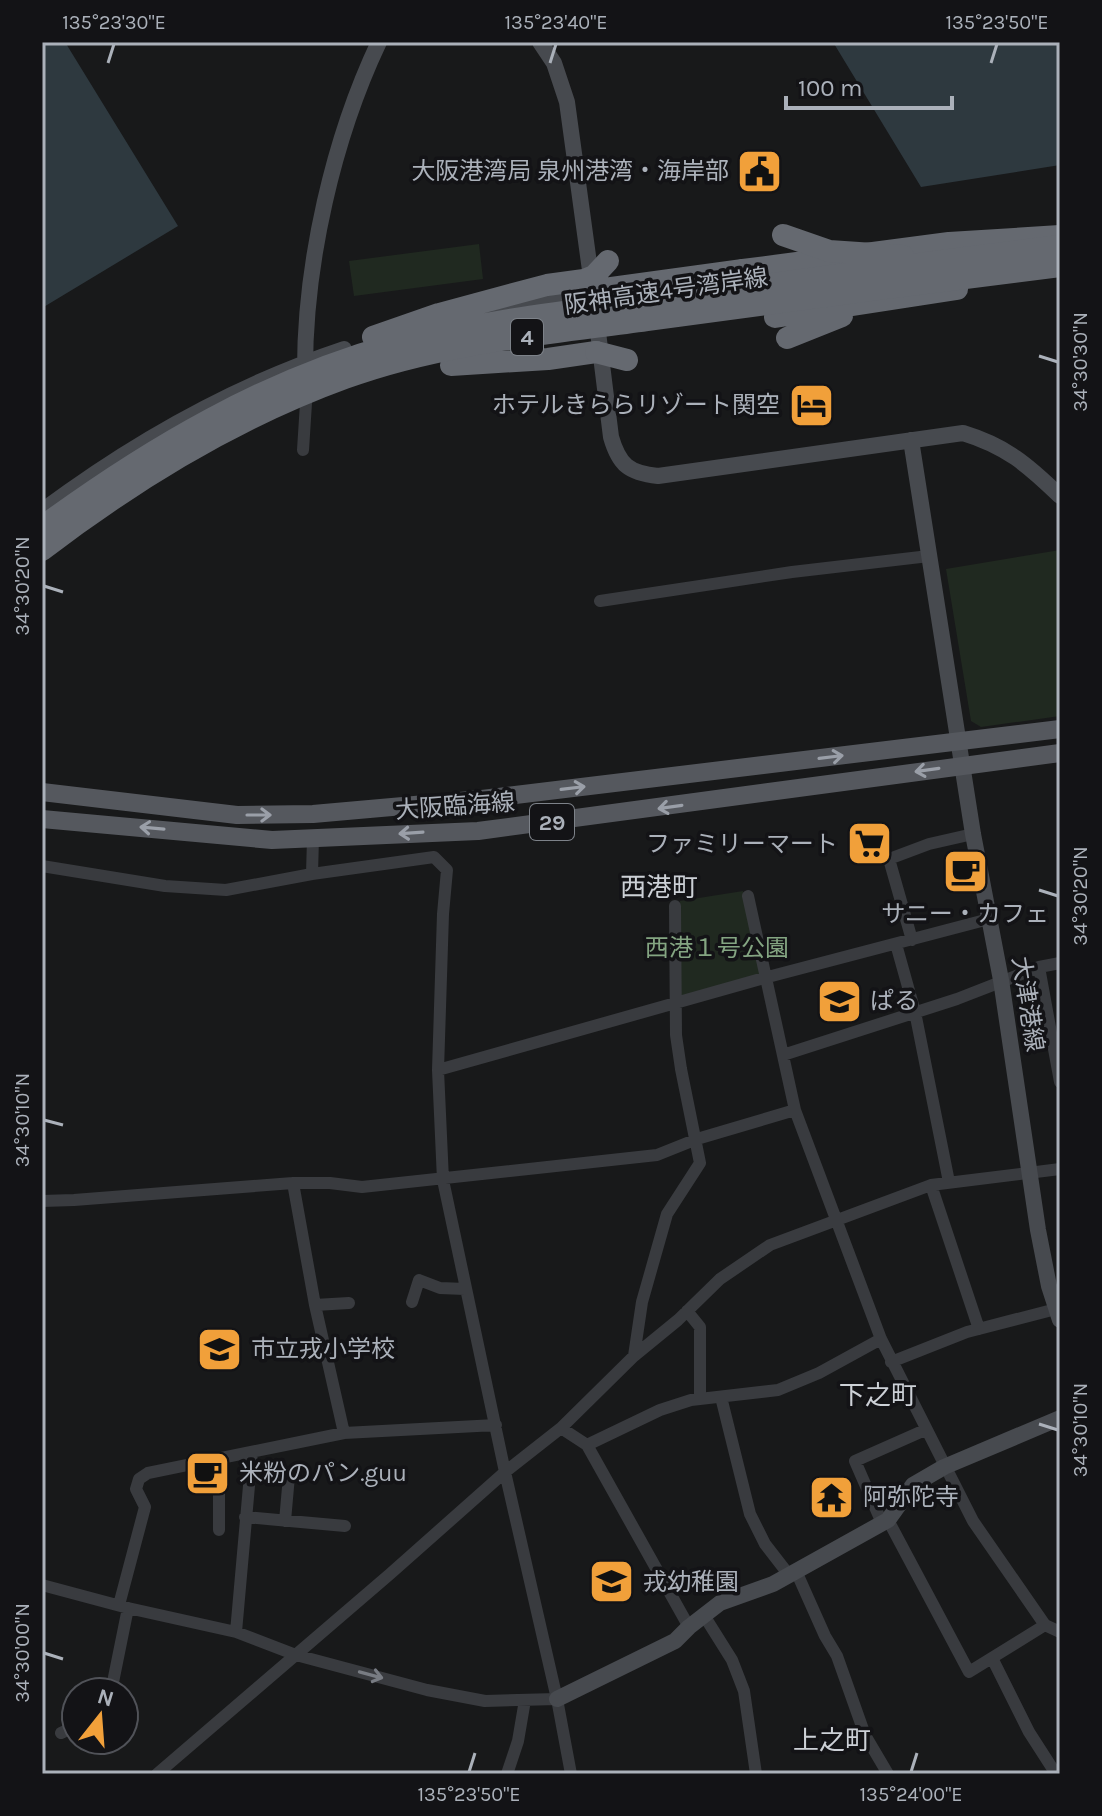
<svg xmlns="http://www.w3.org/2000/svg" width="1102" height="1816" font-family="Karla,'Noto Sans JP',sans-serif">
  <style>
    .green { fill: #202920 }
    .water { fill: #2e393f }
    .lines { fill: none; stroke-linecap: round; stroke-linejoin: round }
    .street { stroke: #393b3f; stroke-width: 12 }
    .secondary { stroke: #474a4f; stroke-width: 16 }
    .primary { stroke: #55585e; stroke-width: 18 }
    .highway { stroke: #656970; stroke-width: 22 }
    .highway-bridge { stroke: #656970; stroke-width: 22 }
    .oneway { stroke: #9a9fa8 }
    .oneway2 { stroke: #787c83 }
    .ticks { fill: none; stroke: #abb1ba; stroke-width: 3 }
    .labels { text-anchor: middle; stroke-width: 7; stroke-linejoin: round; paint-order: stroke }
    .shield { fill: #131316; stroke: #7d8289; stroke-width: 2 }
    .shield-label { font-size: 22px; font-weight: bold; fill: #abb1ba }
    .poi-label { font-size: 24px; fill: #abb1ba; stroke: #131316; text-anchor: start }
    .street-label { font-size: 24px; fill: #abb1ba; stroke: #131316 }
    .park-label { font-size: 24px; fill: #84a582; stroke: #131316 }
    .neighbourhood-label { font-size: 26px; fill: #ccd0d6; stroke: #131316 }
    .neatline { fill: none; stroke: #abb1ba; stroke-width: 3 }
    .ticks-label { font-size: 20px; text-anchor: middle; fill: #abb1ba }
  </style>
  <rect width="100%" height="100%" fill="#18191a"/>
  <!-- green -->
  <path class="green" d="M479,244L483,279L354,296L349,261Z
    M1060,550V716L981,727L971,721L946,569Z
    M743,891L760,975L681,998L680,901Z"/>
  <!-- water -->
  <path class="water" d="M42,42H65L178,226L42,308Z
    M833,42H1060V165L921,187Z"/>
  <g class="lines">
    <!-- street -->
    <path class="street" d="M303,450L306,403
      M600,601L792,572L929,556
      M313,838L312,874L434,857L447,870L443,914L438,1070L443,1180L505,1472L557,1699L571,1774
      M42,866L165,886L226,890L312,874
      M748,896L795,1110L881,1339L973,1521L1045,1625L1060,1632
      M912,940L889,859L929,844L973,834
      M896,944L915,1012L949,1182
      M1039,967L1060,1082
      M783,1055L957,999L1039,967L1060,963
      M438,1070L764,978L989,919
      M293,1183L315,1305L344,1433
      M931,1185L979,1329
      M42,1201L74,1200L293,1183H330L362,1187L657,1155L697,1139L795,1110
      M412,1302L419,1280L440,1288L465,1289
      M315,1305L349,1303
      M687,1311L700,1327V1399
      M634,1356L642,1302L667,1214L700,1163L681,1069L676,1035L675,906
      M891,1362L967,1332L1056,1309
      M721,1397L750,1514L765,1544L789,1575
      M561,1428L587,1445L689,1627
      M587,1445L660,1410L691,1400L778,1390L819,1373L881,1339
      M245,1517L345,1526
      M888,1520L969,1672L1045,1625
      M285,1521L289,1476
      M882,1523L855,1461L925,1430
      M219,1530V1458
      M796,1571L825,1636L837,1656L865,1735L888,1774
      M42,1585L128,1608L236,1632L296,1655L427,1690L485,1701L557,1699
      M119,1605L145,1507L136,1489L139,1479L148,1473L344,1433L496,1425
      M705,1617L732,1660L744,1691L756,1774
      M236,1632L252,1452
      M992,1658L1029,1732L1056,1774
      M111,1692L128,1608
      M61,1733L76,1726
      M157,1774L390,1574L505,1472L561,1428L634,1356L678,1320L720,1279L770,1245L931,1185L1060,1169
      M507,1774L518,1741L525,1700"/>
    <!-- secondary -->
    <path class="secondary" d="M540,42L554,63L567,102L592,285
      M471,315L578,299
      M596,316L611,437C619,465 629,473 658,476L963,433C1006,446 1028,465 1060,496
      M305,369C305,263 333,139 379,42
      M911,440L973,834L1001,980L1038,1230L1049,1286L1060,1320
      M42,511C133,443 236,385 344,349
      M557,1699L675,1641L689,1627L720,1603L773,1584L888,1520L913,1485L944,1467L1060,1418"/>
    <!-- primary -->
    <path class="primary" d="M42,792L237,815L313,814L482,799L1060,729
      M42,819L272,840L478,831L1060,753"/>
    <!-- highway -->
    <path class="highway" d="M743,270L949,243L1060,236
      M775,317L957,289
      M787,338L842,316
      M451,365L548,359L596,352"/>
    <!-- highway-bridge -->
    <path class="highway-bridge" d="M783,235L829,251L903,256
      M575,293L743,270
      M373,337L439,314L547,285L584,280L594,276L608,261
      M596,352L627,360
      M42,527C150,448 265,380 395,344C486,319 582,310 676,297C804,280 932,261 1060,246
      M42,550C135,479 235,418 345,378C441,343 546,334 647,320C785,301 922,283 1060,266"/>
  </g>
  <!-- one-way arrows -->
  <defs><path id="oneway-shaft" d="M-6 0H5M1.5-3L5.5 0L1.5 3" fill="none" stroke-width="1.6" stroke-linecap="round" stroke-linejoin="round" transform="scale(2)"/></defs>
  <g class="oneway">
    <use href="#oneway-shaft" transform="translate(831 757) rotate(-7)"/>
    <use href="#oneway-shaft" transform="translate(927 770) rotate(172)"/>
    <use href="#oneway-shaft" transform="translate(573 788) rotate(-7)"/>
    <use href="#oneway-shaft" transform="translate(670 807) rotate(172)"/>
    <use href="#oneway-shaft" transform="translate(259 815)"/>
    <use href="#oneway-shaft" transform="translate(152 828) rotate(-175)"/>
    <use href="#oneway-shaft" transform="translate(411 833) rotate(176)"/>
  </g>
  <use class="oneway2" href="#oneway-shaft" transform="translate(371 1675) rotate(15)"/>
  <!-- ticks -->
  <path class="ticks" d="M108,63L114,44M550,63L556,44M991,63L997,44M1039,356L1058,362M44,586L63,592M1039,890L1058,896M44,1120L63,1125M1039,1424L1058,1430M44,1653L63,1659M469,1772L475,1753M911,1772L917,1753"/>
  <!-- icons -->
  <defs>
    <symbol id="civic-square" viewBox="-11 -11 22 22"><rect x="-9" y="-9" width="18" height="18" rx="4" fill="#f1a03a" stroke="#131316"/><path d="M-.6-6.5H3V-4.5H.6V-3L4-1V1h2V6H-6V1h2V-1L-.6-3ZM-1.2 2.5V6h2.4V2.5Z" fill="#111"/></symbol>
    <symbol id="hotel-square" viewBox="-11 -11 22 22"><rect x="-9" y="-9" width="18" height="18" rx="4" fill="#f1a03a" stroke="#131316"/><path d="M-6-4.5h1.5V1H6V5H4.5V3h-9V5H-6ZM-4 0a1.8 1.8 0 1 1 3.6 0ZM.5 0V-2.5h3Q6-2.5 6 0Z" fill="#111"/></symbol>
    <symbol id="supermarket-square" viewBox="-11 -11 22 22"><rect x="-9" y="-9" width="18" height="18" rx="4" fill="#f1a03a" stroke="#131316"/><path d="M-6-5.5h2.5l.6 2H6L4.5 2H-2.5L-4.4-4H-6ZM-1.5 3.2a1.3 1.3 0 1 0 .1 0ZM3 3.2a1.3 1.3 0 1 0 .1 0Z" fill="#111"/></symbol>
    <symbol id="cafe-square" viewBox="-11 -11 22 22"><rect x="-9" y="-9" width="18" height="18" rx="4" fill="#f1a03a" stroke="#131316"/><path d="M-5.5-4.5H6V0H3Q3 3.5 0 3.5H-2.5Q-5.5 3.5-5.5 0ZM3-3.2v2h1.7v-2ZM-6 4.5H4V6H-6Z" fill="#111"/></symbol>
    <symbol id="school-square" viewBox="-11 -11 22 22"><rect x="-9" y="-9" width="18" height="18" rx="4" fill="#f1a03a" stroke="#131316"/><path d="M0-5L7-2L0 1L-7-2ZM-4 1L0 2.5L4 1V4Q0 6-4 4Z" fill="#111"/></symbol>
    <symbol id="temple-square" viewBox="-11 -11 22 22"><rect x="-9" y="-9" width="18" height="18" rx="4" fill="#f1a03a" stroke="#131316"/><path d="M0-6L5-2H3V0L6.5 2.5H4V6H1.5V3h-3V6H-4V2.5H-6.5L-3 0V-2H-5Z" fill="#111"/></symbol>
  </defs>
  <g fill-rule="evenodd">
    <use href="#civic-square" x="734" y="146" width="51" height="51"/>
    <use href="#hotel-square" x="786" y="380" width="51" height="51"/>
    <use href="#supermarket-square" x="844" y="818" width="51" height="51"/>
    <use href="#cafe-square" x="940" y="846" width="51" height="51"/>
    <use href="#school-square" x="814" y="976" width="51" height="51"/>
    <use href="#school-square" x="194" y="1324" width="51" height="51"/>
    <use href="#cafe-square" x="182" y="1448" width="51" height="51"/>
    <use href="#temple-square" x="806" y="1472" width="51" height="51"/>
    <use href="#school-square" x="586" y="1556" width="51" height="51"/>
  </g>
  <g class="labels">
    <!-- shield labels -->
    <g class="shield">
      <rect x="511" y="319" width="32" height="36" rx="6"/>
      <rect x="530" y="804" width="44" height="36" rx="6"/>
    </g>
    <g class="shield-label">
      <text x="527" y="345">4</text>
      <text x="552" y="830">29</text>
    </g>
    <!-- poi labels -->
    <g class="poi-label">
      <text x="729" y="179" text-anchor="end">大阪港湾局 泉州港湾・海岸部</text>
      <text x="780" y="413" text-anchor="end">ホテルきららリゾート関空</text>
      <text x="838" y="852" text-anchor="end">ファミリーマート</text>
      <text x="965" y="922" text-anchor="middle">サニー・カフェ</text>
      <text x="870" y="1009">ぱる</text>
      <text x="251" y="1357">市立戎小学校</text>
      <text x="239" y="1481">米粉のパン.guu</text>
      <text x="863" y="1505">阿弥陀寺</text>
      <text x="643" y="1590">戎幼稚園</text>
    </g>
    <!-- street labels -->
    <g class="street-label">
      <text transform="translate(666 291) rotate(-8)" y="8">阪神高速4号湾岸線</text>
      <text transform="translate(455 806) rotate(-4)" y="8">大阪臨海線</text>
      <text transform="translate(1028 1004) rotate(81)" y="8">大津港線</text>
    </g>
    <!-- park labels -->
    <g class="park-label">
      <text x="717" y="956">西港１号公園</text>
    </g>
    <!-- neighbourhood labels -->
    <g class="neighbourhood-label">
      <text x="659" y="896">西港町</text>
      <text x="878" y="1404">下之町</text>
      <text x="832" y="1749">上之町</text>
    </g>
  </g>
  <!-- border -->
  <rect width="1102" height="1816" fill="none" stroke="#131316" stroke-width="88"/>
  <!-- north arrow -->
  <g transform="translate(100 1716) rotate(17)"><circle r="38" fill="#131316" stroke="#505258" stroke-width="2"/>
  <path d="M0-6L14 30L0 20L-14 30Z" fill="#f1a03a"/>
  <text y="-12" font-size="22" font-weight="bold" text-anchor="middle" fill="#abb1ba">N</text>
  </g>
  <!-- scale -->
  <path d="M786 96v12h166v-12" fill="none" stroke="#abb1ba" stroke-width="4"/>
  <text x="798" y="96" font-size="24" fill="#abb1ba" stroke="#131316" stroke-width="6" paint-order="stroke">100 m</text>
  <rect x="44" y="44" width="1014" height="1728" class="neatline"/>
  <g class="ticks-label">
    <text x="114" y="29">135°23'30"E</text>
    <text x="556" y="29">135°23'40"E</text>
    <text x="997" y="29">135°23'50"E</text>
    <text transform="translate(1080 362) rotate(-90)" y="7">34°30'30"N</text>
    <text transform="translate(22 586) rotate(-90)" y="7">34°30'20"N</text>
    <text transform="translate(1080 896) rotate(-90)" y="7">34°30'20"N</text>
    <text transform="translate(22 1120) rotate(-90)" y="7">34°30'10"N</text>
    <text transform="translate(1080 1430) rotate(-90)" y="7">34°30'10"N</text>
    <text transform="translate(22 1653) rotate(-90)" y="7">34°30'00"N</text>
    <text x="469" y="1801">135°23'50"E</text>
    <text x="911" y="1801">135°24'00"E</text>
  </g>
</svg>
